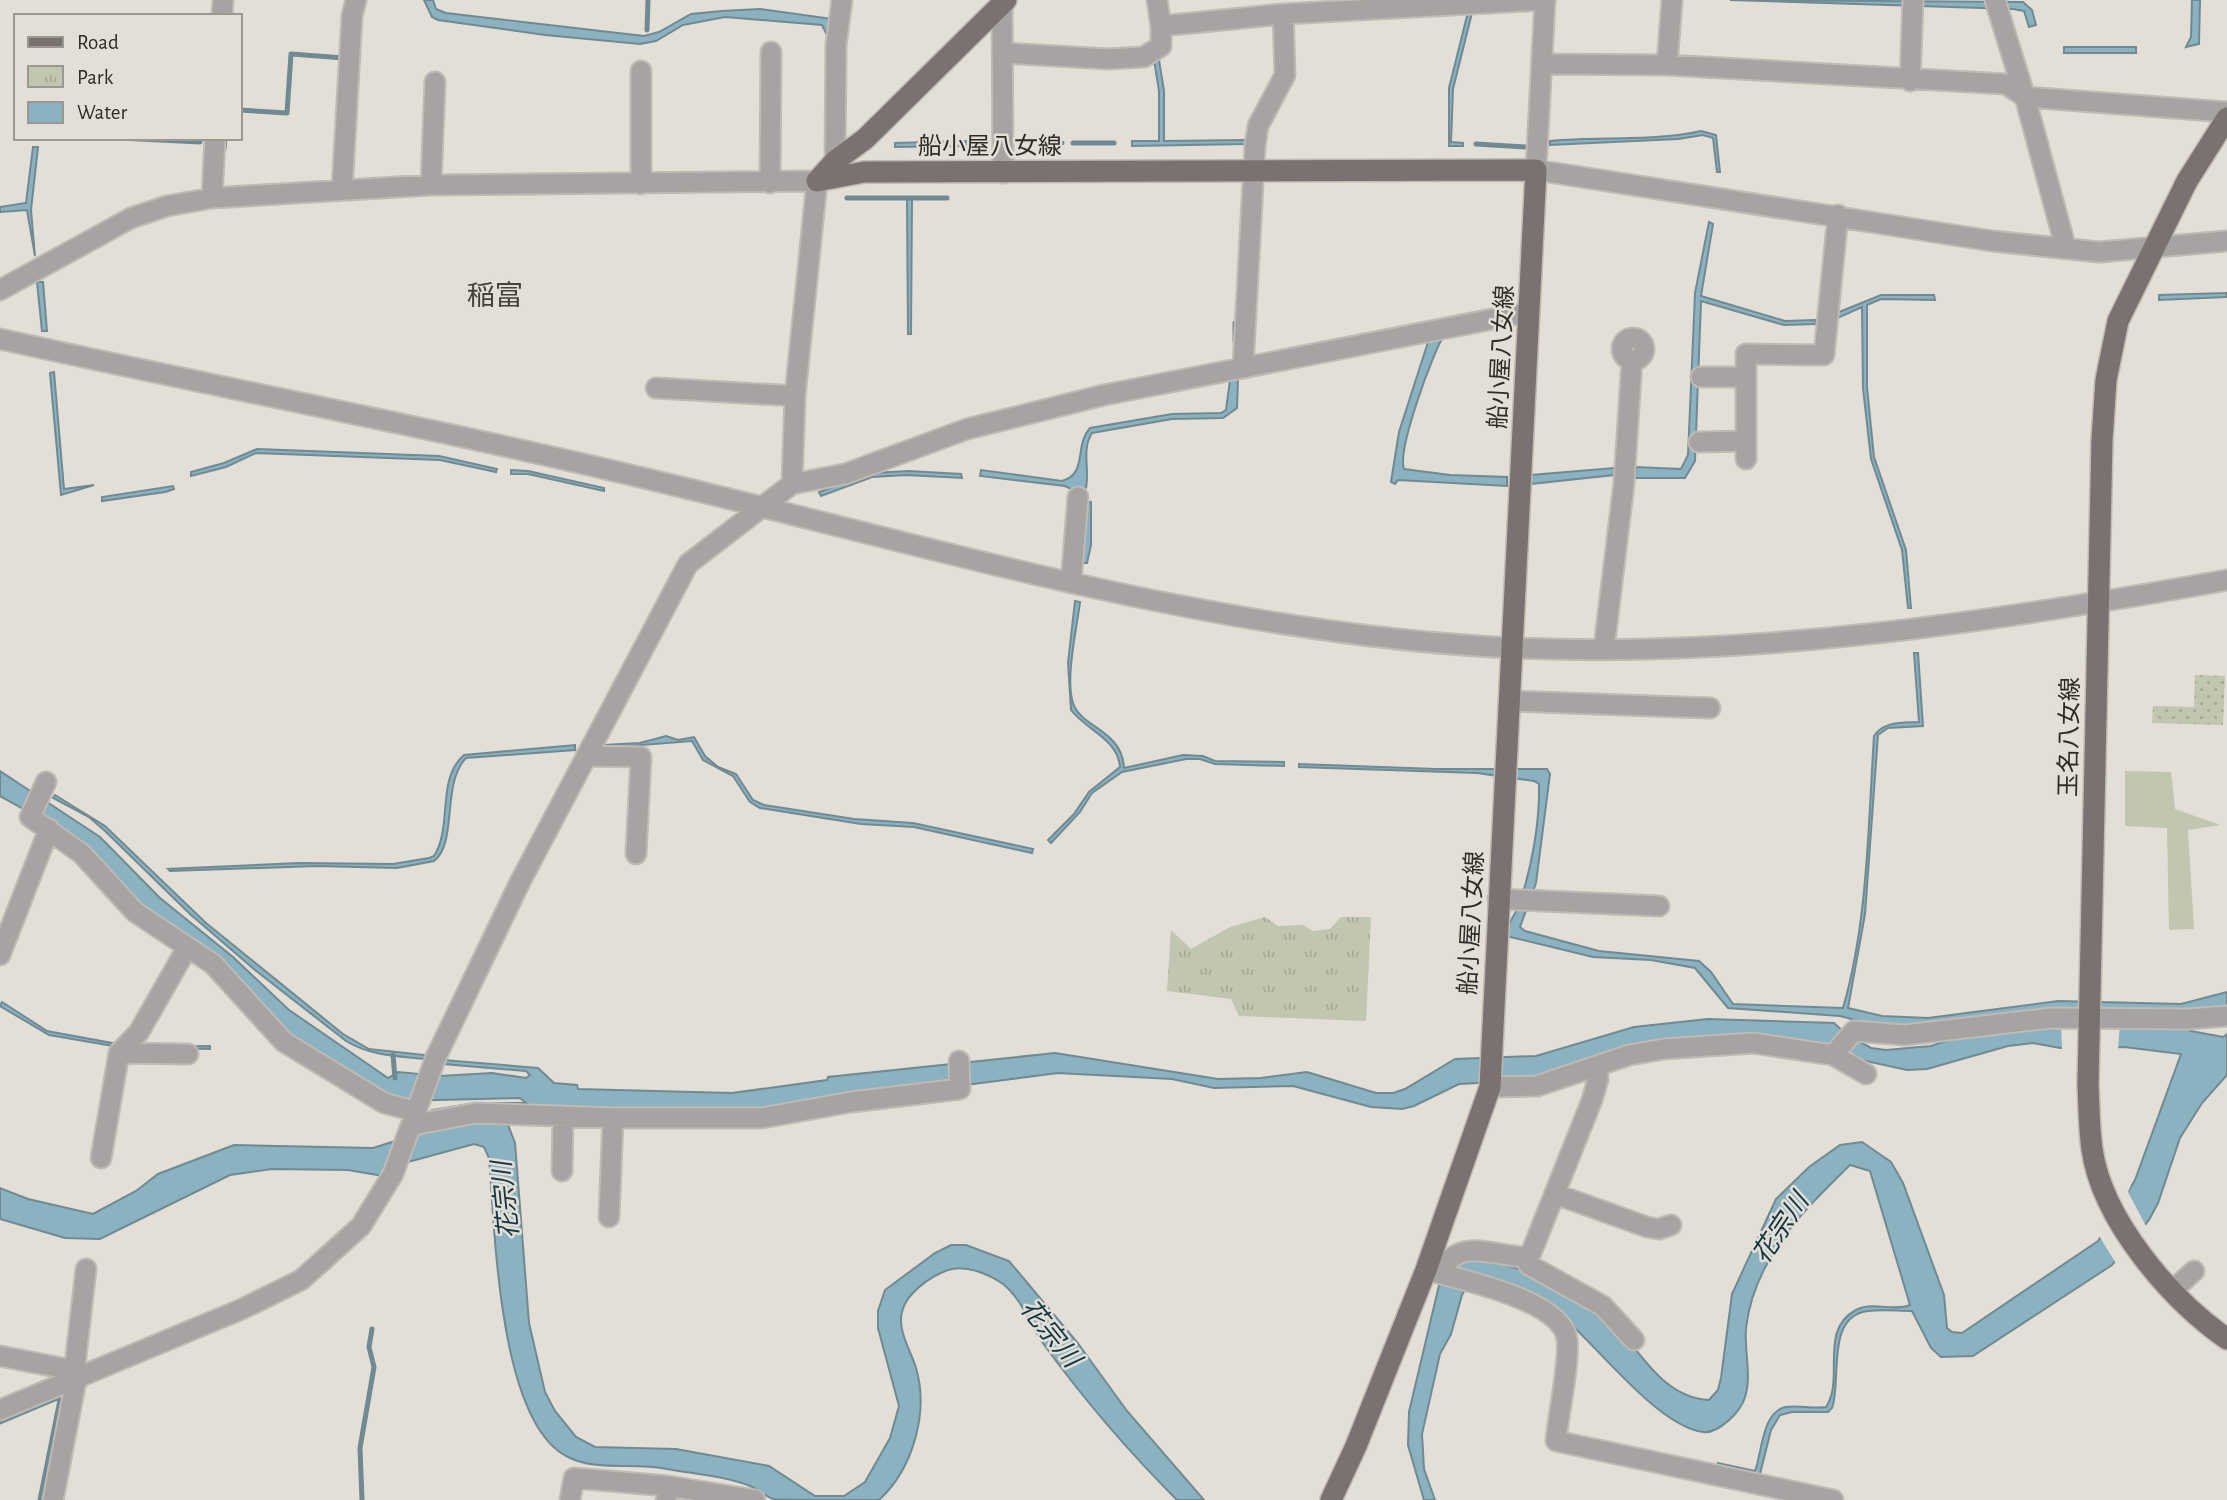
<svg xmlns="http://www.w3.org/2000/svg" width="2227" height="1500" font-family="'Alegreya Sans','Noto Sans JP',sans-serif">
  <style>
    .grass { fill: #c0c6af }
    .park { fill: url(#park-tufts) }
    .garden { fill: url(#garden-dots) }
    .water { fill: #8bb2c1; stroke: #6f8a93; stroke-width: 2 }
    .pier { fill: #e3ded6 }
    .lines { fill: none; stroke-linecap: round; stroke-linejoin: round }
    .stream { stroke: #6f8a93; stroke-width: 5 }
    .minor-casing { stroke: #bfbab3; stroke-width: 23 }
    .major-casing { stroke: #bfbab3; stroke-width: 24 }
    .minor { stroke: #a8a3a3; stroke-width: 19 }
    .major { stroke: #7a7271; stroke-width: 21 }
    .labels { text-anchor: middle; stroke-width: 5; stroke-linejoin: round; paint-order: stroke }
    .street-label { font-size: 24px; fill: #2e2c29; stroke: #e3ded6 }
    .water-label { font-size: 26px; font-style: italic; fill: #123743; stroke: #e3ded6 }
    .quarter-label { font-size: 28px; fill: #45413b; stroke: #e3ded6 }
  </style>
  <defs>
    <pattern id="park-tufts" width="24" height="20" patternUnits="userSpaceOnUse" patternTransform="scale(1.75)"><rect width="24" height="20" fill="#c0c6af"/><path d="M3 7l-1-3M5 7V3M7 7l1-3M15 17l-1-3M17 17v-4M19 17l1-3" fill="none" stroke="#a5aa97"/></pattern>
    <pattern id="garden-dots" width="8" height="8" patternUnits="userSpaceOnUse" patternTransform="scale(1.75)"><rect width="8" height="8" fill="#c0c6af"/><path d="M2 2h.1M6 6h.1" fill="none" stroke="#a5aa97" stroke-width="1.8" stroke-linecap="round"/></pattern>
  </defs>
  <rect width="100%" height="100%" fill="#e3ded6"/>
  <!-- grass -->
  <path class="grass" d="M2125,771L2171,772L2175,809L2220,825L2188,830L2194,929L2169,930L2167,828L2125,826Z"/>
  <!-- park -->
  <path class="park" d="M1265,917L1278,926L1303,925L1313,931L1330,929L1341,917H1371L1366,1021L1239,1016L1231,999L1167,991L1171,930L1191,949L1230,927Z"/>
  <!-- garden -->
  <path class="garden" d="M2195,675L2225,676L2223,725L2152,723L2153,706L2194,707Z"/>
  <!-- water -->
  <path class="water" d="M424,0H433L436,9L446,13L644,36L659,32L691,14L722,11L760,9L833,19L830,127H825L827,35L822,25L725,17L683,25L656,41L640,44L545,35L438,20L432,17Z
    M1730,0L2023,2L2032,10L2036,25L2029,27L2024,11L2013,9Z
    M2192,0H2200L2199,44L2186,47L2191,37Z
    M1468,12L1472,13L1453,89L1451,142L1463,143V146H1449V88Z
    M2064,47H2136V53H2064Z
    M1154,60H1159L1164,91V141L1246,140V144L1132,146V141H1159V91Z
    M1701,131L1716,135L1720,172H1717L1713,138L1703,135L1678,139L1550,145V141C1600,136 1652,142 1701,131Z
    M966,141V146L895,147V143Z
    M33,147H38L31,210L35,256L27,210L0,212V207L26,203Z
    M907,199H912L911,334H908Z
    M1709,222L1713,224L1701,296L1785,321L1815,320L1816,324L1784,325L1701,301L1695,461L1685,478H1635L1636,467L1681,469L1688,455L1695,293Z
    M37,282H43L47,331H42Z
    M2227,293V297L2159,300V295Z
    M1881,295H1934L1935,300L1881,299L1867,305V387L1874,457L1906,550L1911,608H1908L1902,550L1871,459L1863,388L1862,307L1831,321L1829,316Z
    M1444,335C1432,355 1397,450 1404,469L1450,475L1507,477V486L1398,480L1395,484L1391,482L1399,432L1429,339Z
    M54,372L64,489L94,485L61,495L50,373Z
    M1230,380H1238L1237,408L1223,418L1172,419L1092,433C1081,450 1090,470 1086,488L1079,493L1065,486L980,476L981,470L1062,481C1088,474 1074,445 1090,428L1172,414L1221,413L1226,410Z
    M257,449L439,456L497,469L496,472L440,460L256,453L226,467L191,476V472L224,463Z
    M1614,468V475L1530,484L1531,475Z
    M511,470L528,471L604,488V491L528,474H511Z
    M909,471L961,474L962,478L906,475L872,477L821,496L819,492L872,473Z
    M173,486L174,489L165,492L102,501V497Z
    M1091,502V545L1087,563H1082L1083,504Z
    M1075,601L1080,602C1077,628 1064,682 1074,706C1084,728 1122,731 1124,768L1183,755L1203,756L1215,761L1284,762V766L1215,764L1200,759H1186L1122,772L1092,793L1080,812L1051,843L1048,840L1074,814L1089,792L1120,767C1118,739 1086,730 1071,710L1068,663Z
    M1914,653H1918L1923,726L1888,728L1878,735L1865,914L1848,1008L1882,1016L1928,1018L2058,1001L2181,1004L2227,992V1007L1924,1028L1882,1027L1840,1016L1728,1008L1695,968L1651,960L1593,957L1506,936C1507,921 1516,916 1520,902C1532,866 1540,821 1539,784L1534,781L1477,773L1299,767V764L1436,769H1547L1550,774L1536,883L1520,927L1525,931L1599,951L1699,961L1711,972L1733,1004L1843,1008C1868,921 1868,827 1874,736C1884,721 1902,723 1919,722Z
    M666,736L678,740L694,737L705,756L718,767L736,774L753,800L764,805L854,819L913,823L1033,849L1032,853L914,827L861,824L760,808L750,802L733,776L703,760L692,741L604,748V745L640,743Z
    M575,745V750L466,758C441,784 458,843 434,861L397,868L317,866L170,871L168,869L299,863L393,864L429,858L434,856C453,826 436,779 464,755Z
    M0,771L100,837L160,898L233,957L289,1010L388,1078L398,1072L440,1076L492,1073L526,1078L530,1075L526,1071L444,1064V1060L538,1068L554,1083L577,1085L578,1089L732,1093L827,1080L828,1077L1055,1053L1218,1079L1261,1078L1307,1072L1376,1093H1393L1405,1089L1455,1059L1536,1056L1634,1027L1708,1019L1834,1023L1847,1035L1871,1048L1886,1050L1931,1046L1965,1035L2056,1022L2186,1028L2191,1031L2223,1037L2227,1034V1075L2202,1103L2180,1138L2158,1203L2149,1220L2112,1265L1973,1356L1941,1357L1931,1348L1912,1311C1898,1311 1882,1309 1868,1311C1825,1316 1842,1381 1832,1408L1828,1412H1792L1780,1415L1771,1430L1760,1474L1757,1476L1719,1467L1718,1463L1755,1471C1762,1453 1762,1411 1786,1407C1799,1405 1813,1409 1826,1407C1845,1379 1818,1330 1856,1310C1873,1301 1894,1312 1910,1305L1870,1171L1850,1165C1803,1211 1754,1259 1746,1328C1744,1350 1752,1376 1745,1397C1741,1412 1718,1434 1703,1432C1658,1426 1599,1348 1564,1318C1548,1304 1494,1288 1471,1279L1462,1295L1451,1334L1440,1354L1422,1434L1424,1469L1435,1500H1424L1408,1445L1409,1412L1440,1281L1466,1256C1513,1265 1561,1279 1600,1310C1636,1339 1656,1397 1709,1400L1718,1390L1721,1378L1732,1294L1776,1199L1809,1167L1840,1145L1862,1142L1891,1162L1903,1183L1944,1295L1947,1328L1952,1332L1962,1333L2098,1241L2135,1180L2181,1054L2124,1047L2060,1048L2033,1043L2008,1046L1927,1069L1907,1070L1756,1037L1534,1080L1459,1084L1414,1106L1402,1109L1371,1107L1293,1086L1214,1088L1172,1079L1058,1073L771,1110L432,1114V1110L476,1103H526L520,1098L396,1101L307,1052L25,810L0,796Z
    M55,795L105,826L206,923L343,1034L369,1049L425,1055L424,1059C396,1056 371,1056 346,1041L255,970L190,914L105,831L89,817L53,798Z
    M2,1002L47,1031L134,1047L210,1046V1049L119,1047L49,1035L0,1006Z
    M500,1120L508,1125L515,1143L529,1323L545,1392L555,1411L576,1437L595,1447L676,1449L769,1466L815,1496H844L865,1482L890,1438L899,1406L878,1328V1311L885,1290L935,1253L951,1245H966L1009,1261L1077,1342L1127,1411L1204,1500H1177C1131,1454 1083,1398 1045,1346C1030,1326 1023,1300 1003,1284C989,1274 965,1264 948,1270C931,1276 906,1293 902,1312C897,1330 911,1351 916,1368C929,1412 913,1469 879,1500C859,1500 787,1500 773,1499C765,1496 758,1489 750,1486C725,1476 694,1474 667,1469C634,1462 598,1472 568,1457C498,1423 495,1228 489,1158L484,1147L474,1144L408,1162L383,1176L348,1170L272,1169L230,1175L100,1239L65,1238L0,1219V1188L28,1199L93,1214L136,1191L158,1174L234,1145L373,1148L446,1125Z"/>
  <!-- pier -->
  <path class="pier" d="M2061,1021L2120,1023L2118,1050H2062Z
    M2134,1177L2128,1192L2146,1226L2151,1224L2117,1265L2098,1234Z"/>
  <g class="lines">
    <!-- stream -->
    <path class="stream" d="M647,30L648,0
      M240,110L287,113L291,54L344,58
      M119,138L200,142
      M1073,143H1114
      M1043,144L1062,143
      M1476,144L1525,147
      M224,149L225,138
      M847,198H947
      M1235,341V323
      M393,1055L395,1078
      M0,1422L57,1398L60,1400L40,1500
      M362,1500L360,1448L374,1367L369,1347L372,1329"/>
    <defs>
      <path id="minor" d="M1002,0L1003,173
        M1157,0L1161,26
        M1545,0L1536,170L1992,241L2099,252L2227,241
        M1995,0L2025,97L2066,249
        M222,16L223,0
        M1004,53L1108,59L1144,57L1161,46V26L1283,14L1545,0
        M1543,64L1667,65L2006,84L2025,97L2227,112
        M1667,65L1672,0
        M1910,81L1913,0
        M835,161L836,45L842,0
        M770,183L771,52
        M641,184V71
        M431,185L435,82
        M342,190L352,16L356,0
        M212,198L215,138
        M0,290L131,218L167,206L212,198L431,185L817,181L795,396L792,484
        M1622 349a11 11 0 1 1 22 0a11 11 0 1 1-22 0Z
        M0,339C230,390 461,433 689,489C961,555 1234,636 1515,648C1755,658 1991,622 2227,580
        M1243,367L1255,146L1258,126L1285,75L1283,14
        M1701,377H1746
        M656,388L795,396
        M1699,442L1746,441
        M1746,459V354L1824,355L1838,215
        M1071,583L1078,497
        M1604,648L1624,483L1632,360
        M1510,701L1710,708
        M586,756L641,757L636,854
        M46,782L30,817L82,854L135,912L213,964L284,1042L384,1103L417,1112
        M1498,899L1659,906
        M0,955L49,829
        M119,1053L139,1032L187,948
        M1833,1055L1866,1074
        M1490,1087L1537,1086L1629,1055L1664,1049L1753,1043L1833,1055L1854,1031L1905,1035L2051,1018L2189,1019L2227,1016
        M413,1125L476,1113L613,1118H762L851,1102L960,1089L959,1061
        M101,1158L119,1053L188,1054
        M562,1171L563,1116
        M1555,1194L1647,1227L1659,1229L1671,1225
        M609,1217L613,1118
        M1524,1257L1529,1265L1603,1306L1634,1340
        M1426,1270C1459,1279 1562,1300 1567,1339C1570,1361 1558,1416 1556,1441L1833,1500
        M1439,1273C1459,1237 1490,1255 1524,1257L1531,1253L1592,1100L1598,1079V1066
        M2172,1291L2194,1271
        M0,1356L67,1369L79,1379
        M74,1374L86,1269
        M0,1410L242,1309L301,1280L361,1226L393,1174L436,1057L520,882L688,564L792,484L845,474L967,429L1104,395L1529,312
        M53,1500L76,1380
        M570,1500L574,1478L668,1486
        M666,1500L668,1486L755,1500"/>
      <path id="major" d="M2227,118L2187,181L2118,321L2106,380L2102,440L2088,1084C2089,1105 2089,1128 2092,1149C2102,1220 2170,1299 2227,1339
        M817,181L864,172L1536,170L1490,1087L1426,1270L1356,1446L1331,1500
        M817,181L835,161L865,139L1006,0"/>
    </defs>
    <!-- minor casing -->
    <use href="#minor" class="minor-casing"/>
    <!-- major casing -->
    <use href="#major" class="major-casing"/>
    <!-- minor -->
    <use href="#minor" class="minor"/>
    <!-- major -->
    <use href="#major" class="major"/>
  </g>
  <g class="labels">
    <!-- street labels -->
    <g class="street-label">
      <text x="990" y="154">船小屋八女線</text>
      <text transform="translate(1501 357) rotate(-87)" y="8">船小屋八女線</text>
      <text transform="translate(2069 737) rotate(-89)" y="8">玉名八女線</text>
      <text transform="translate(1471 923) rotate(-87)" y="8">船小屋八女線</text>
    </g>
    <!-- water labels -->
    <g class="water-label">
      <text transform="translate(505 1200) rotate(-96)" y="9">花宗川</text>
      <text transform="translate(1780 1228) rotate(-56)" y="9">花宗川</text>
      <text transform="translate(1051 1333) rotate(51)" y="9">花宗川</text>
    </g>
    <!-- quarter labels -->
    <g class="quarter-label">
      <text x="495" y="305">稲富</text>
    </g>
  </g>
  <!-- legend -->
  <rect x="14" y="14" width="228" height="126" fill="#e3ded6" stroke="#9b9791" stroke-width="2"/>
  <rect x="28" y="37" width="35" height="10" fill="#7a7271" stroke="#9b9791" stroke-width="2"/>
  <text x="77" y="49" font-size="21" fill="#2e2c29">Road</text>
  <rect x="28" y="66" width="35" height="21" fill="url(#park-tufts)" stroke="#9b9791" stroke-width="2"/>
  <text x="77" y="84" font-size="21" fill="#2e2c29">Park</text>
  <rect x="28" y="102" width="35" height="21" fill="#8bb2c1" stroke="#9b9791" stroke-width="2"/>
  <text x="77" y="119" font-size="21" fill="#2e2c29">Water</text>
</svg>
